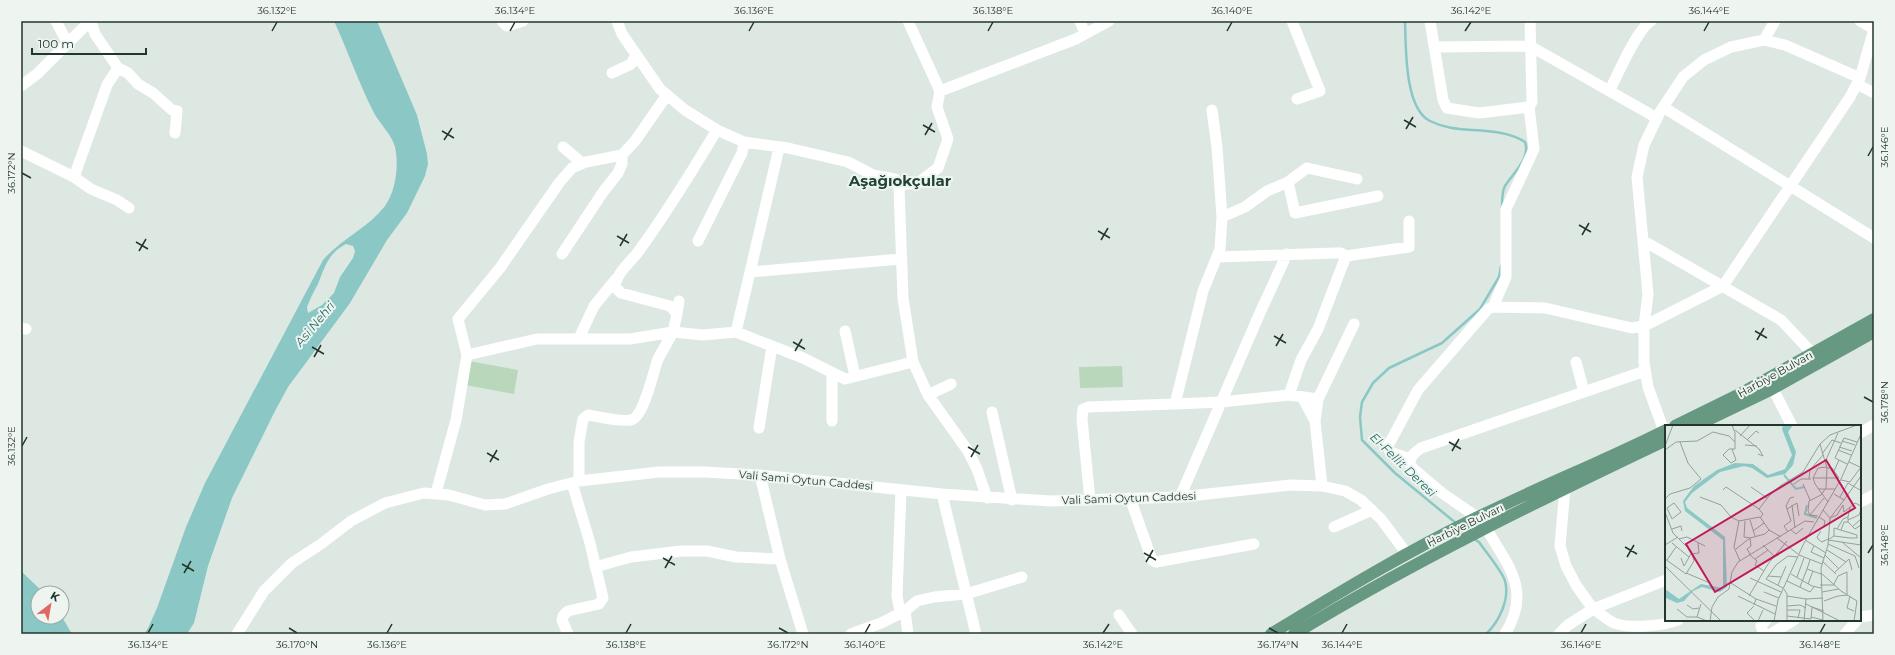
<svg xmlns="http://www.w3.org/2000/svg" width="1895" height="655" font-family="Montserrat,sans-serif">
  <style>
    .green { fill: #b9d7bb }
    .water { fill: #8bc8c5; fill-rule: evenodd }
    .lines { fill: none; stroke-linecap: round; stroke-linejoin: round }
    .stream { stroke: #8bc8c5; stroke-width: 2.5 }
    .minor { stroke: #fff; stroke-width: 11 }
    .major { stroke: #679982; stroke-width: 12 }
    .ticks { fill: none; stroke: #22362c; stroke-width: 1.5 }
    .labels { text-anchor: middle; stroke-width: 4; stroke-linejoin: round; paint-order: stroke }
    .street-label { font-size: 11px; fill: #22362c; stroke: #eef5f0 }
    .water-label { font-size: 12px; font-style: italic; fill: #236a67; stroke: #eef5f0 }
    .district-label { font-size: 15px; font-weight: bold; fill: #204534; stroke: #eef5f0 }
    .inset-river { fill: none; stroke: #8bc8c5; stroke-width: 2 }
    .inset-road { fill: none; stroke: #93a199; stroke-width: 1 }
    .view { fill: #c2185b; fill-opacity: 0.15; stroke: #c2185b; stroke-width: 2 }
    .inset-edge { fill: none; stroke: #22362c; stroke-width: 2 }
    .neatline { fill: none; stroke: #22362c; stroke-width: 1.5 }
    .ticks-label { font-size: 10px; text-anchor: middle; fill: #22362c }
  </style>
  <rect width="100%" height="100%" fill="#dee8e2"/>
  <!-- green -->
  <path class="green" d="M469,361L518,370L514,394L465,385Z
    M1122,366L1123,387L1080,388L1079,367Z"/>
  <!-- water -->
  <path class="water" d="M334,21H377L417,115L427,154L428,164L425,176L407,213L387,240L350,303L288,387L275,411L232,498L208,566L194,623L187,634H144L148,628L157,608L186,527L205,483L323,260C341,239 368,228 385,206C396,191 399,165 395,147C392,135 380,124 374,113C359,84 348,51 334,21ZM346,244L353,246L355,251L353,258L340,277L334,293L322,305L308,313L307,307C310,299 314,291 318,284C325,267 328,253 346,244Z
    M21,571L44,593H38V617H62L72,634H21Z"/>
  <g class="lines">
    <!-- stream -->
    <path class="stream" d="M1405,21C1406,46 1404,108 1430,121C1444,128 1457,129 1472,130C1489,131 1510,132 1525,142C1531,158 1513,173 1505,186C1502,191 1502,201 1502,207
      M1457,524L1395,473L1362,440L1360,417L1362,402L1373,383L1389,368L1442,343L1480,309L1499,277L1501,266
      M1474,539L1479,542C1485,551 1502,571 1505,581C1510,599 1499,622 1486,634"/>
    <!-- minor -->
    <path class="minor" d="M56,21L68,44
      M91,21L95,34L118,68L128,73L138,84L153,93L172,110L177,111L175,133
      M502,21L507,26L523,21
      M617,21L622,34L660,89L685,110L717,130L744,142L788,148L848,162L873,175L895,179L899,188L903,298L913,362L928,395L968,451L977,469L987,498
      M908,21L940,91
      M1080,21L1085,34
      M1292,21L1320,91L1297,99
      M1430,21L1443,100L1447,108L1479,113L1529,107L1532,102L1530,21
      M1860,21L1874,29
      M1764,40L1775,21
      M1435,47L1530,46L1657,118
      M612,73L631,64L636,55
      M1857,84L1874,93
      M21,86L37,74L90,21
      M1610,90C1618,74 1637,29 1651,21
      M1663,107L1874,238
      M1212,110L1217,147L1222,217
      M563,147L582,163
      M21,151L74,177L107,85L118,68
      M74,177L91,189L117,200L129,208
      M1288,182L1295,213L1378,196
      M898,185L918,183L938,168L948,139L937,107L940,91L1076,39L1109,21
      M698,241L742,153L744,142
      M1644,241L1781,320L1813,354
      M562,254L603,192L618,173L622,164V155
      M1346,256L1409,247V221
      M1217,257L1335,253H1341L1346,256L1318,329L1301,360L1289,395
      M750,272L901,259
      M1493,307L1506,277V209L1534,149L1529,107
      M677,314L679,301
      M21,328L26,329
      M845,331L855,376
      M736,332L779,148
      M579,338L594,306L616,279
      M467,355L537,339H630L673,332L677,314L670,306L621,293L615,287C616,273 630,263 638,252C667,213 692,171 717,130
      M1576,362L1584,392
      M1773,389L1792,426
      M928,395L951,384
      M1302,397L1315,421
      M1318,399L1354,324
      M1175,404L1221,402L1289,395L1318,399L1315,421L1322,486
      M992,412L1012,500
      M832,421V374
      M759,428L772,346
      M1664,431L1648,387L1644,362V326L1648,294L1637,177L1644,145L1660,112L1683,77L1704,60L1731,47L1764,40L1785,45L1860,78
      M1860,433L1874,425
      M1410,459L1390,452L1388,446L1418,390L1488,309L1493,307L1545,308L1632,328L1644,326L1723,286L1850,97L1860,78L1874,29
      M760,475L780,559L803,634
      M579,481V442L583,419L588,415C600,417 620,422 631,420C644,417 653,372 658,359C663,350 668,341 673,332L703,335L736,332L803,358L845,379L913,362
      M436,493L456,420L467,355L458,319L500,268L559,183L572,168L586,162L622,155L635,141L667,95
      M942,494L976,634
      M1180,497L1259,315L1287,254
      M1130,498L1152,560L1156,562L1254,544
      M1090,500L1082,419L1083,409L1088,407L1175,404L1203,291L1220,249L1222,217L1245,207L1267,191L1288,182L1307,168L1357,179
      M1860,502L1874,495
      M1477,517L1442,493L1410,466C1410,456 1413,454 1421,448L1645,371
      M1334,527L1372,510
      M1486,528C1508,566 1532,590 1505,634
      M595,567L631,557L681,551H707L736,557L780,559
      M1593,609C1600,613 1606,619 1614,623C1629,629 1663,626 1678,620
      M1593,609L1666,580
      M905,611L908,634
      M900,612L897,596L901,490
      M1119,615L1132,634
      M1860,617L1874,615
      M237,634L264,591L292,563L321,544L351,521L385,503L424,493L449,495L485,505L505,504L548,489L579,481L659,472H704L760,475L942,494L1050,501L1180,497L1290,485L1322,486L1345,491L1361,500L1381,519L1407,554
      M568,634L562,620L563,616L568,611L599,604L603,598L590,543L572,483
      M851,634L881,623L905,611L917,601L934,597L966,594L1022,577
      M1559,634L1568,625L1593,609L1576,585L1566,566L1560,546L1565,488
      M1764,634L1761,626L1766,620
      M1771,634L1794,620
      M1845,634L1857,620"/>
    <!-- major -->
    <path class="major" d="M1675,426L1738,395L1874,319
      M1695,426L1770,390L1874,332
      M1271,634C1338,593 1406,552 1476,518C1539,487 1604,461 1666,430
      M1294,634C1414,561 1540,500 1666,440"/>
  </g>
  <!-- ticks -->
  <path class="ticks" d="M272,31L277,22M510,31L515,22M749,31L754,22M988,31L993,22M1227,31L1232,22M1465,31L1471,22M1704,31L1709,22M1404,120L1416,127M923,125L935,132M1406,129L1413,117M442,131L454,138M925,135L932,123M444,140L452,128M1868,156L1873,147M22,173L31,178M1579,225L1591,232M1098,231L1110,238M1582,235L1589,223M617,236L629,243M1101,240L1108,228M136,242L148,249M620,246L627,234M139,251L146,239M1755,331L1767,338M1274,336L1286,343M1757,340L1764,328M793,342L805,349M1276,346L1283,334M312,347L324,354M795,351L802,339M314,357L321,345M1864,397L1873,402M1449,442L1461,449M22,446L27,437M968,447L980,454M1452,451L1459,439M487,453L499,460M971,457L978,445M490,462L497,450M1625,547L1637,554M1144,553L1156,560M1868,553L1873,545M1627,557L1634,545M663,558L675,565M1146,562L1153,550M182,564L194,571M665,568L672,556M184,573L191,561M289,628L297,633M779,628L788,633M1269,628L1278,633M148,633L153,624M387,633L392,624M626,633L631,624M865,633L870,624M1103,633L1109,624M1342,633L1347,624M1581,633L1586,624M1820,633L1825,624"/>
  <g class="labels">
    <!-- street labels -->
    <g class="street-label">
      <text transform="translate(1775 374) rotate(-29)" y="4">Harbiye Bulvarı</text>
      <text transform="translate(806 480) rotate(5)" y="4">Vali Sami Oytun Caddesi</text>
      <text transform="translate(1129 498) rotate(-2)" y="4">Vali Sami Oytun Caddesi</text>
      <text transform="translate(1465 525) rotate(-26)" y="4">Harbiye Bulvarı</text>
    </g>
    <!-- water labels -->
    <g class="water-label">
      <text transform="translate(315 324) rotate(-50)" y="4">Asi Nehri</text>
      <text transform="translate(1403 465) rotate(44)" y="4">El-Fellit Deresi</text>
    </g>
    <!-- district labels -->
    <g class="district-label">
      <text x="900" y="186">Aşağıokçular</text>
    </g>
  </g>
  <!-- overview -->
  <g transform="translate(1665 425)">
    <rect width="196" height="196" fill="#dee8e2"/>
    <path d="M118,0H128L123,7L131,27L128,40L120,49L102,53L87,43L79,41L55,47L27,68L20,77L22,83L60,112L62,162L55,167L37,162L28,166L19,176L12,178L1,173L0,164L14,174L36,159L58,163V115L20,86L18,76L29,61L52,45L70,38L88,39L103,50L120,44L127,30L117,4Z" fill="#8bc8c5"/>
    <path class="inset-river" d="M119,50L131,64L139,62M142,80L140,89L152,93"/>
    <path class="inset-road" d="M67,0L70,8V24H64L58,30L66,38L71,35L67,24M70,5L94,24L98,31L93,29M75,11L85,0M82,15L91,6L94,8M177,16L190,20M80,20L92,21M0,21L8,0M174,22L187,26M0,25L11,17L32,16L48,7L64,11L70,17M173,25L186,30M157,29L167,15L176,18M160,37L173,8M184,37L195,42M182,39L170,33L179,13L192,17M162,42L153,43L148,53L150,59L163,77M162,43H167L174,53M169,46L174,35M148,53H174M144,54L145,45L158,30M176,55L185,57L196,42M183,58L195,65L196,62M129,59L136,54H146M138,59L145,75M86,62L102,73M153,64H170M58,65L61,62L94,84M35,72L56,80L66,92L74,96L95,92L104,105L116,112M175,72L183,58M0,74L5,69L25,63L36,54L23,38L15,17M179,75L196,51M9,78L16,87L7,94L2,83ZM127,80L130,103M178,80L179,87L190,78L196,81M122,84L132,78L134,91M158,85L165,93L163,120L156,143L158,196M0,87L8,108L26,126L29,136L21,149L0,134M145,90L143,86L144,76L156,70L161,63L162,43L155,19M153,91L145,90L159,73M154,92L160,96L159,101M95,93L98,89L94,84L104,71L115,61L138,47L155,19L165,10L192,0M165,93L179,75L169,69M165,93L172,90L178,80M85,95L90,111M183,95L194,90L196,85M74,96L69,122L75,136M80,96L79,112L85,113M183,97L190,104L196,100M187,102L196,94M7,104L16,101L17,106M172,104L178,94L183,92L185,82M126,105L131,109L138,103M176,105L179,97H183V92M88,106L99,98M156,106L152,112L153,114L157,117L163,114M123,107L119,101L126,96L121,81L125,73L129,72M169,111V103L192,110V113H185L169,111L163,115L196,120M112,113L133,129M14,114L22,112L40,121M140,115L161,128M177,117L196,133M7,118L24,132M163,119L190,131M0,120L13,112M98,120L109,131M149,121L146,127L159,133M71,124L85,113M162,125L181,137M84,129L92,136L90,140L99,146M85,129L82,124L86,121L85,113L100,109L104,105M134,130L157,139M160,130L174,144M190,131L194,143M16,133L19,141L26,129L34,128L33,118M90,134L103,125M2,135L11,122M145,135L142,144L156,149M157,136L171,149M0,141L56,196M21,148L45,158M156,148L176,166L192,176L189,196M169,148L184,134L187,145M126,149L147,161L156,163M103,151L116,152M132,152L139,133M85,153L116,167M122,156L145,167L149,162M66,158L91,174M143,159L148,146M169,159L173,151L182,147V169M113,160L121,141M155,160H170M135,162L142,144M118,163L101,154L111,140L123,131L132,132M119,164L122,169V196M99,167L114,173M157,167L174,164M73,171L110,189M84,171L103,139L122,116M122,171L141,174L139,196M185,171L182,183L189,186M141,174L158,173M159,176L173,171L183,170M36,179L32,192L42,196M141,179L175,196M22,180L28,184L34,183M89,180L91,174L111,181M89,181L82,188L90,196M122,181L135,180L141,183M147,182L159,186M12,184L22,192H32M122,185H135L133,193M122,191L146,194L147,182M146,192L158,195M45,196L47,182L53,172L64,164L67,147L73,137L140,96L149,97M93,196L98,185M109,196L113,175L139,118L176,54L196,9"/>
    <path class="view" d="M161,35L190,83L50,167L21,119Z"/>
    <rect width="196" height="196" class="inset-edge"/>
  </g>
  <!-- border -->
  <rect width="1895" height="655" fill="none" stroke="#eef5f0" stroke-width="44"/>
  <!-- north arrow -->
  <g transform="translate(50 605) rotate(31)"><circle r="19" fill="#eef5f0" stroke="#9ca9a2"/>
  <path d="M0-3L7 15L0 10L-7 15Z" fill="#e26762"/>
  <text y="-6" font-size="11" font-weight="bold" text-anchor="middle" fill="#22362c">K</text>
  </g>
  <!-- scale -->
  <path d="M32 48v6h114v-6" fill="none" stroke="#22362c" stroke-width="2"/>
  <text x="38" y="48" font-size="12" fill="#22362c" stroke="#eef5f0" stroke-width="3" paint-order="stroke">100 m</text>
  <rect x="22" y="22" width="1851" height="611" class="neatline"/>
  <g class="ticks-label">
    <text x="277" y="14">36.132°E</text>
    <text x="515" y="14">36.134°E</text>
    <text x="754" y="14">36.136°E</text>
    <text x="993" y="14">36.138°E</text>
    <text x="1232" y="14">36.140°E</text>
    <text x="1471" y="14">36.142°E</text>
    <text x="1709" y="14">36.144°E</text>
    <text transform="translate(1884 147) rotate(-90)" y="4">36.146°E</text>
    <text transform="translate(11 173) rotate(-90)" y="4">36.172°N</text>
    <text transform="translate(1884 402) rotate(-90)" y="4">36.178°N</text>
    <text transform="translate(11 446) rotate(-90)" y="4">36.132°E</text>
    <text transform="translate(1884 545) rotate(-90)" y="4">36.148°E</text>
    <text x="148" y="648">36.134°E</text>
    <text x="297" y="648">36.170°N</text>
    <text x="387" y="648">36.136°E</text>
    <text x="626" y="648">36.138°E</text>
    <text x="788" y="648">36.172°N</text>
    <text x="865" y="648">36.140°E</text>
    <text x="1103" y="648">36.142°E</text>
    <text x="1278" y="648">36.174°N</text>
    <text x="1342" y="648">36.144°E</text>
    <text x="1581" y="648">36.146°E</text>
    <text x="1820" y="648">36.148°E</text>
  </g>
</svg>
